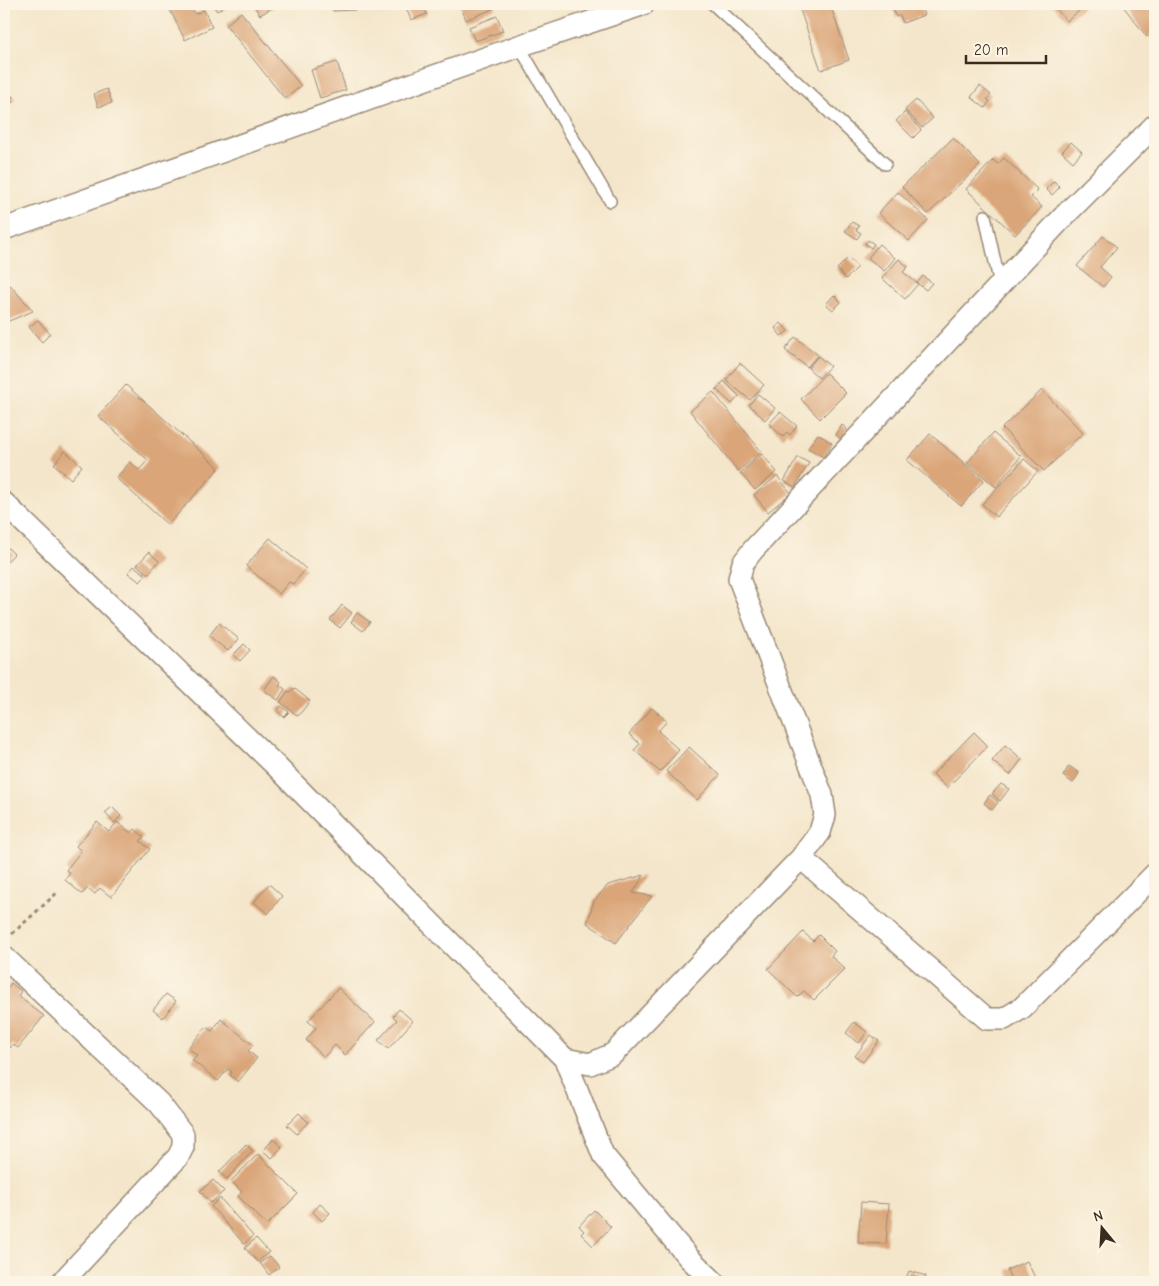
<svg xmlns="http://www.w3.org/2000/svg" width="1159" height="1286" font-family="'Comic Neue',sans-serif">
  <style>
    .building { fill: #daa578 }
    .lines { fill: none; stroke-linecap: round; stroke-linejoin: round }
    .lane-casing { stroke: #988874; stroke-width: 14 }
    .street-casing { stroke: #988874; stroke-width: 24 }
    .path { stroke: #988874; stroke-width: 3; stroke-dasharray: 4 4; stroke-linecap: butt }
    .lane { stroke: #fff; stroke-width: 11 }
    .street { stroke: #fff; stroke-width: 21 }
  </style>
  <rect width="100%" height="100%" fill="#fcf5e5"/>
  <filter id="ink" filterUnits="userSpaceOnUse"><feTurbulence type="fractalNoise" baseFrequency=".02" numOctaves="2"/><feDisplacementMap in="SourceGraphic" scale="10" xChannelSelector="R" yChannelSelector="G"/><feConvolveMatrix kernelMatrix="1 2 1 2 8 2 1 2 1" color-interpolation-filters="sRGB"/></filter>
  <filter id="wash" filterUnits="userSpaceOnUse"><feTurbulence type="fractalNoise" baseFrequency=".0096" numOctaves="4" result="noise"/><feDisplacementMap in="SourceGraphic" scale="20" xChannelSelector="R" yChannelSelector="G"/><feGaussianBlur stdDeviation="1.12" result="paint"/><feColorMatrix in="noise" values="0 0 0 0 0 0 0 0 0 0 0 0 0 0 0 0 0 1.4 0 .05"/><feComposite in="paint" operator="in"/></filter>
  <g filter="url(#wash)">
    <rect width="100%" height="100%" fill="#f4e6cb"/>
    <g id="blocks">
      <!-- building -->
      <path class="building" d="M167,4H190L195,14L204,10L212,27L185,40Z
        M212,4H228L217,11Z
        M253,4H274L275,6L260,15Z
        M333,4H355V10L333,11Z
        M408,4H423L427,14L411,20L405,5Z
        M460,4H494L495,8L466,20Z
        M798,4H830L849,60L821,70Z
        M891,4H920L924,15L903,23L900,15L896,17Z
        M1052,4H1087L1067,21Z
        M1127,4H1155V31L1147,37L1123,6Z
        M241,12L301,86L285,99L226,25Z
        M497,16L503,31L475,41L469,27Z
        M337,62L346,90L320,98L311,70Z
        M980,86L991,95L987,99L990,101L985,108L971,97Z
        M4,88L15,99L4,110Z
        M107,89L112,103L98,107L94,94Z
        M916,100L933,118L922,128L905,110Z
        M905,112L921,130L913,138L896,121Z
        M953,138L980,165L928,214L902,187Z
        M1071,142L1082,152L1073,162L1062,152Z
        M1004,158L1038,190L1031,197L1042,207L1015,235L966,189L993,160L998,164Z
        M1054,181L1060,187L1052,195L1046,189Z
        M898,192L928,220L909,241L878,213Z
        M852,222L859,226L856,230L861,233L857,239L845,231Z
        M1103,236L1117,247L1100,267L1111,277L1103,287L1077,266Z
        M868,240L874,244L871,248L865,244Z
        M879,244L895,258L884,271L868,258Z
        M848,258L858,267L846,279L837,269Z
        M899,259L908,267L903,272L918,284L905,299L882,278Z
        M923,276L932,283L926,290L917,283Z
        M10,285L33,311L4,323V288Z
        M834,295L841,302L833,310L826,304Z
        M38,320L50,334L42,342L29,327Z
        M781,323L788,331L781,336L775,328Z
        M795,337L818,355L807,367L785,350Z
        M818,356L830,366L819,378L808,368Z
        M740,363L764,385L750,400L726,380Z
        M826,373L846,393L820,419L801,399Z
        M724,381L739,396L732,404L716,389Z
        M126,385L219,468L168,525L116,478L130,462L139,470L148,460L98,416Z
        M1042,390L1083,433L1044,471L1002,428Z
        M713,392L762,452L738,471L690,411Z
        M758,394L775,408L765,420L749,405Z
        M780,412L797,426L790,435L787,432L783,437L769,424Z
        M842,425L847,429L845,432L848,434L844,441L836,435Z
        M993,433L1021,456L996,487L967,463Z
        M818,434L832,443L823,457L808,448Z
        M930,434L984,480L961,506L907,460Z
        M65,451L82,466L71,479L54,464Z
        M762,454L777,472L755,490L740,473Z
        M798,457L809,463L795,487L784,481Z
        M1024,459L1038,471L996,517L982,504Z
        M777,476L791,493L768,512L754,495Z
        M270,538L306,569L293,584L289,582L279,594L246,566Z
        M4,544L14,554L4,565Z
        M149,552L159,561L148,574L137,565Z
        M134,566L146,575L140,582L128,573Z
        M342,605L352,613L340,628L330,620Z
        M357,613L370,622L363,631L351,622Z
        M219,623L239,639L228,651L209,636Z
        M244,644L250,650L240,661L233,655Z
        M274,676L281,682L279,685L285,689L278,700L264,690Z
        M294,688L310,701L298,716L280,702L288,691L290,692Z
        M281,706L289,712L284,717L277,711Z
        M652,708L667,721L658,731L679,750L660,772L634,750L640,744L629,734Z
        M974,732L988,746L947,788L933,774Z
        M1005,745L1022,759L1010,775L992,761Z
        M689,747L720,775L697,800L666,771Z
        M1069,766L1079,773L1073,783L1063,776Z
        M1001,784L1009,789L1000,801L992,794Z
        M990,795L998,802L992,810L984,803Z
        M112,807L121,816L114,823L105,813Z
        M97,822L109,832L117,822L131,833L135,829L144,837L140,841L150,849L111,897L100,888L95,894L88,888L82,894L65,880L70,873L66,870L81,851L76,846Z
        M644,875L633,893L652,896L616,943L587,923L594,901L608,885Z
        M269,884L282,896L268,914L254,902Z
        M803,932L813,941L819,935L835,951L831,956L845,969L814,1000L804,991L797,997L768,969Z
        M11,983L21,991L18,996L44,1016L18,1048L13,1044L10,1048L4,1043V993Z
        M338,988L375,1022L345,1055L335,1045L324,1057L306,1040L316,1028L308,1021Z
        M166,994L176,1001L163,1018L153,1010Z
        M399,1009L413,1021L388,1049L378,1040L397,1020L393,1016Z
        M221,1019L253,1045L248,1051L257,1058L238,1082L230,1075L232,1072L228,1069L218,1081L192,1060L197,1055L188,1048L206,1027L212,1031Z
        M854,1022L867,1032L859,1043L846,1033Z
        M871,1035L879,1041L863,1062L855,1056Z
        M299,1113L308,1122L297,1134L287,1125Z
        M273,1139L282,1147L272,1158L263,1151Z
        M246,1144L253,1151L227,1179L219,1172Z
        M258,1154L298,1194L267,1225L238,1196L242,1192L231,1181Z
        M213,1180L224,1191L211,1203L200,1191Z
        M220,1198L253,1236L244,1244L211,1206Z
        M861,1202L889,1204L886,1244L858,1243Z
        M320,1204L330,1213L322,1221L313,1212Z
        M594,1210L611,1227L593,1246L581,1234L584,1231L579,1226Z
        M256,1238L269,1252L258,1262L245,1248Z
        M270,1256L279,1267L269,1275L260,1263Z
        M1027,1261L1037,1282H1012L1007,1270Z
        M909,1271L926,1276L924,1282L905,1281Z"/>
    </g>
  </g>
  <g filter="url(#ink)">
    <use href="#blocks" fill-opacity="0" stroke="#988874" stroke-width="1"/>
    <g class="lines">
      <defs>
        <path id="lane" d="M713,4L885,164
          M519,46L610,201
          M985,216L1000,285"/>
        <path id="street" d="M4,229L519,46L644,4
          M4,503L276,766L565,1059L590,1064L613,1054L801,858L820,832L825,815L822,795L739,579L743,563L753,550L1066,214L1155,125
          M801,858L987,1019H1004L1022,1008L1155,874
          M4,957L159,1103L183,1134V1147L178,1157L62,1282
          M565,1059L603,1155L689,1258L714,1282"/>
      </defs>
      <!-- lane casing -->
      <use href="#lane" class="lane-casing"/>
      <!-- street casing -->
      <use href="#street" class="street-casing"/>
      <!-- path -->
      <path class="path" d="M12,934L59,891"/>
      <!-- lane -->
      <use href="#lane" class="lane"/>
      <!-- street -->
      <use href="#street" class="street"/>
    </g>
  </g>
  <!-- margin -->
  <rect width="1159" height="1286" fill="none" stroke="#fcf5e5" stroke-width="20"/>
  <!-- north arrow -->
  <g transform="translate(1102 1228) rotate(342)" stroke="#fcf5e5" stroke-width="4" paint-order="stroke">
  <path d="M0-4L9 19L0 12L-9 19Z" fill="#3b2a1e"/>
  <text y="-8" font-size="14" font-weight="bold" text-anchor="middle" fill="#3b2a1e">N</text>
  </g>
  <!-- scale -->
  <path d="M966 55v8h80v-8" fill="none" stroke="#3b2a1e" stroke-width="2.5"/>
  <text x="974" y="55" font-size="15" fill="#3b2a1e" stroke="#fcf5e5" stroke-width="4" paint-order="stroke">20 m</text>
</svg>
